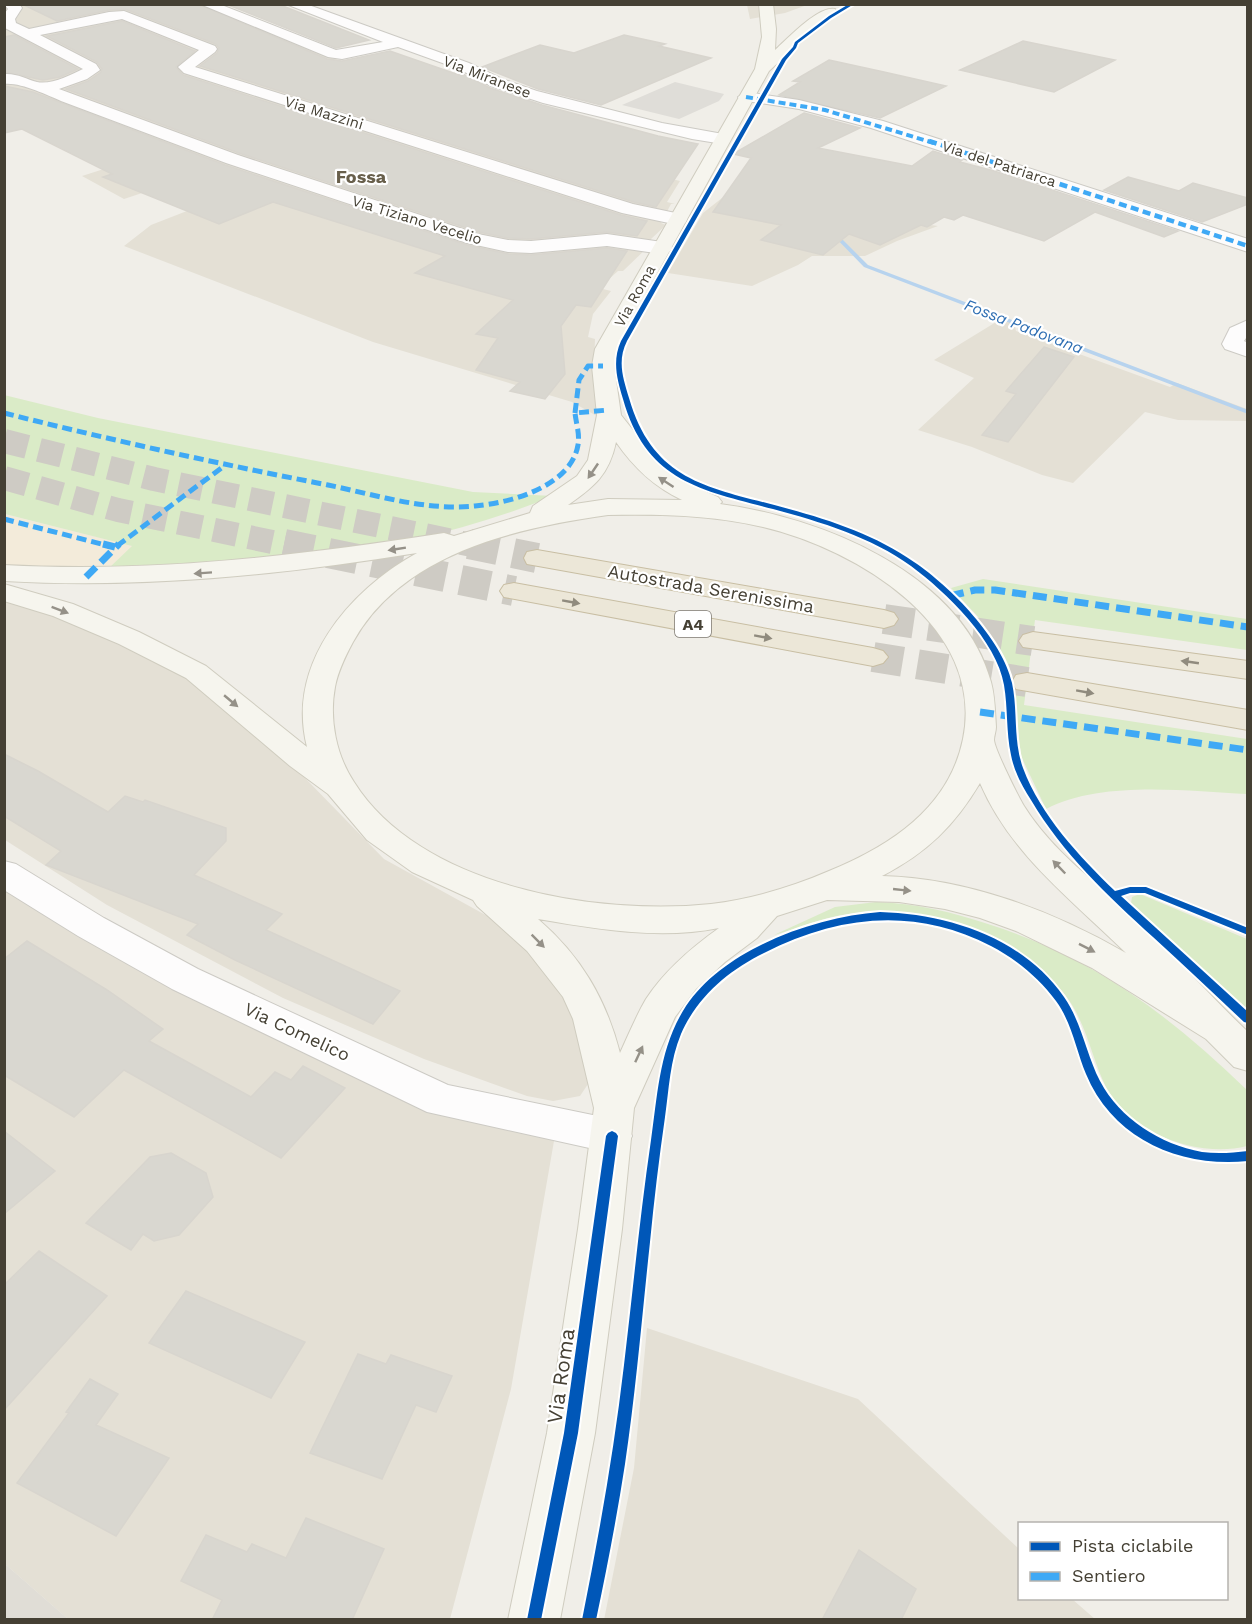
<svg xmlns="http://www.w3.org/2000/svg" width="1252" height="1624" font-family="'Work Sans',sans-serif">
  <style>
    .residential { fill: #e4e0d5 }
    .commercial { fill: #f3ebda }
    .industrial { fill: #e0ddd6 }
    .green { fill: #daebc7 }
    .parking { fill: #dfddd8 }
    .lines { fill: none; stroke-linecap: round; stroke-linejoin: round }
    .stream { fill: #b7d3ee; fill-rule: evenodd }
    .building { fill: #d9d7d0; stroke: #d8d5ce; stroke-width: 1.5 }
    .highway-tunnel-far1 { stroke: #cecbc4; stroke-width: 24; stroke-dasharray: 24 12; stroke-linecap: butt }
    .highway-tunnel { stroke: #cecbc4; stroke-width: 30; stroke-dasharray: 30 15; stroke-linecap: butt }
    .street-casing { stroke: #cccac4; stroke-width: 2 }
    .secondary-casing { stroke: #cfccbf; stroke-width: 2 }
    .highway-casing { stroke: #c8bea3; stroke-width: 2 }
    .street { fill: #fdfcfc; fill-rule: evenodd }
    .secondary { fill: #f6f5ee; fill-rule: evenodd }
    .highway { fill: #ece7d8; fill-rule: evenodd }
    .quiet-far3 { stroke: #3fa9f5; stroke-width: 4; stroke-dasharray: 7 4; stroke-linecap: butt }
    .quiet-far2 { stroke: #3fa9f5; stroke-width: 4.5; stroke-dasharray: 8 4.5; stroke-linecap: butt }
    .quiet-far1 { stroke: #3fa9f5; stroke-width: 5; stroke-dasharray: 10 5; stroke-linecap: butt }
    .quiet { stroke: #3fa9f5; stroke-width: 7; stroke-dasharray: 14 7; stroke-linecap: butt }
    .cycleway-casing { stroke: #fff; stroke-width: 4 }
    .cycleway { fill: #0057b8; fill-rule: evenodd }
    .oneway { fill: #959188 }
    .oneway2 { fill: #908b7e }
    .labels { text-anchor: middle; stroke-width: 4.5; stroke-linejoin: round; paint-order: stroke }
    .far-street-label { font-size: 15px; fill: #454034; stroke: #fff }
    .far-water-label { font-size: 16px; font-style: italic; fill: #2c6db2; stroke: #fff }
    .shield { fill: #fff; stroke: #7d7971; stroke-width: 1.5 }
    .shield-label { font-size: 16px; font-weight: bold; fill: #454034 }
    .far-quarter-label { font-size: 18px; font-weight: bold; fill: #685f4b; stroke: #fff }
    .street-label { font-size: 18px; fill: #454034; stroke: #fff }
    .near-street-label { font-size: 21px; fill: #454034; stroke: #fff }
  </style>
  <rect width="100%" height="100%" fill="#f0eee8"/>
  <!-- residential -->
  <path class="residential" d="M4,5H196L228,17L232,16L327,56L405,85L664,177L680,181L667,202L675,204H671L661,223L666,225L651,239L649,246L623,271H618L599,288L611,291L593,314L588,337L595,339L594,367L602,419L572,402L373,342L124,246L151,225L192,209L151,190L124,199L82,176L107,168L25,128L5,133Z
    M747,5H807L785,13L750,19Z
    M731,195L823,210L938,226L897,241L865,256H812L798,265L752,286L668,273L703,213L722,198Z
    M1001,319L1014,323L1016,331L1170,387L1177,383L1247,409V421L1178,420L1145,412L1073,483L1042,475L972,447L918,430L974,378L934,360Z
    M4,601L52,616L109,640L190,680L240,719L305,778L384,859L500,923L527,943L567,1002L581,1039L588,1084L580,1096L553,1101L527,1096L424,1059L283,998L107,905L5,840Z
    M5,883L421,1097L554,1141L511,1389L450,1619H68L5,1564Z
    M647,1328L858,1399L1019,1549L1020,1598L1072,1599L1095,1619L604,1620L634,1468Z"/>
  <!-- commercial -->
  <path class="commercial" d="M4,514L133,546L109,568L5,565Z"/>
  <!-- industrial -->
  <path class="industrial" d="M5,1564L68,1619H5Z"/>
  <!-- green -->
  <path class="green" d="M4,395L98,418L473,492L553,496C478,527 395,547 314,556C247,564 177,564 109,568L132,546L5,514Z
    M983,579L1247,619V650L1035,620L1024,705L1247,739V794C1187,791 1101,780 1046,809L1021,756L1013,683L1007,663L983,622L951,588Z
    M1140,894L1247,939V1011L1131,903L1132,897Z
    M876,902C915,903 952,912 988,924C1094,958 1168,1014 1247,1090V1146C1200,1158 1133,1135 1108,1091C1092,1061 1088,1027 1068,999C1021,932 928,903 849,914C824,917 799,928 774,935L835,907Z"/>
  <!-- parking -->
  <path class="parking" d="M675,82L724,94L719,101L679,119L622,105Z"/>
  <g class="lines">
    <!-- stream -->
    <path class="stream" d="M832,229L868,265L1248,410V414L864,267L830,232L829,231Z"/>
  </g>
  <!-- building -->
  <path class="building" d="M22,4H198L327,59L342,61L390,51L459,75L463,74L490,88L542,105L658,136L698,144L656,207L634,202L200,66L217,53L219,48L216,44L125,9L109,10L57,21Z
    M226,4H278L369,40L336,48Z
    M122,21L195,51L176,67L183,75L621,215L647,221L637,236L607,232L531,239L508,238L479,232L239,153L66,89L88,81L101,72L102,69L97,62L47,36Z
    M14,35L78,69L60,77L43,80L4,72V37Z
    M624,35L665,44L659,46L711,58L601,105L538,89L482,67L540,45L574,53Z
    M1023,41L1115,60L1054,92L960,70Z
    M829,60L884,72L946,86L880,118L779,95L800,82L793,81Z
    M4,86L33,92L225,165L467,245L508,254L531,255L607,248L627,251L591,307L576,305L561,326L565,374L545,399L510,391L520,382L476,370L498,338L476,334L513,300L415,273L445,256L273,202L219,224L103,177L112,174L22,129L4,133Z
    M804,113L860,128L818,148L912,166L933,151L962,160L960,162L994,171L1178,231L1164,237L1095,212L1044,241L963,215L954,220L944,217L927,227L921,225L880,245L849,234L823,255L761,240L781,225L713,212L751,158L733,154Z
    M1128,177L1179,191L1193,183L1248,198V204L1202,222L1104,190Z
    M1044,347L1074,357L1008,442L982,435L1016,394L1006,391Z
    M4,754L38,771L108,812L125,796L143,802L145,800L226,828V841L194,875L282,914L266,930L400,991L373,1024L235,960L187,935L198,924L46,865L61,851L4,816Z
    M27,941L107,990L163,1029L149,1041L251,1097L275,1072L291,1080L303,1066L345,1088L281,1158L124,1070L74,1117L4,1075V959Z
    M4,1131L55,1171L4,1214Z
    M171,1153L206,1173L213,1197L179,1235L154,1241L143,1234L131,1250L86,1223L150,1157Z
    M39,1251L107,1296L4,1410V1285Z
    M186,1291L305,1342L271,1398L149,1343Z
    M358,1354L386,1364L391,1355L452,1376L436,1412L416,1405L382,1479L310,1453Z
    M90,1379L118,1394L96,1425L169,1458L116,1536L17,1483L69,1413L66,1412Z
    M306,1518L384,1549L352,1620H212L222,1600L181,1581L206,1535L247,1552L252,1544L286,1558Z
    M859,1550L916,1589L901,1620H822Z"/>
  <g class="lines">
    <!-- highway-tunnel-far1 -->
    <path class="highway-tunnel-far1" d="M4,441L154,479L477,546
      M4,478L118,510L292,546"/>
    <!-- highway-tunnel -->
    <path class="highway-tunnel" d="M284,544L514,591
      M469,544L537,558
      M884,619L1033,641
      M873,657L1027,682"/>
    <defs>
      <path id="street" d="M4,4L20,5L22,8L15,19L16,23L29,29L109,12L124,11L215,46L217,49L215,52L195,67L633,204L685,215L687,219L685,223L678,225L622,213L184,73L178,67L199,50L122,19L40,35L96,64L100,70L87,79L59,89L238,155L478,234L508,240L531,241L607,234L662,242L669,244L672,248L669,252L662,254L607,246L531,253L508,252L467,243L226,163L61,101C47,95 20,82 4,84V74C17,73 26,79 37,82C51,85 71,75 83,69L5,28L4,14L8,9Z
        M200,4H219L336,50L383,42L286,4H306L469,63L502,79L537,91L662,123L723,134L731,139L723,144L692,139L543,103L491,86L459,69L398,47L342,59L328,57Z
        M746,92L799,100L883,121L1248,239V252L871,128L799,109L740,100L738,97Z
        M1248,320V335L1244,341L1248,343V357L1225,349L1222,344L1230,328Z
        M4,861L16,864L104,918L198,969L448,1085L612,1119L626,1124L632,1136L626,1148L612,1153L427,1112L172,989L78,936L4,890Z"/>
      <path id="secondary" d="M759,4H773L776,29L775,50C787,39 819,5 835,9L837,12L809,34L769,71L628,326L617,349L614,366L621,415L659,463L684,482L718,497L722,502L720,504C820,517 962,573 991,682C995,697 995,711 996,727C996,731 994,736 994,740C995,750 1018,796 1024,806C1052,851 1097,883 1136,919C1174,955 1209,995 1248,1032V1071L1234,1067L1206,1039L1092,968L1016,931L980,918L945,909L899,902L827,900L777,916L757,938L725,962L696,989L675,1017L634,1108L622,1229L595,1433L560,1620H508L547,1433L578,1229L594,1108L573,1019L563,997L527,951L477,906L473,900L412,872L367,840L328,794L290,766L186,678L119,644L53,616L4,601V584L73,604L139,632L206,666L307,747C286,665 348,591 417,553C280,575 144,589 4,581V565C154,573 296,556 444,533L454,536L530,513L533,506L577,476L588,460L597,415L592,366L595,349L755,69L762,37ZM616,442C634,468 654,487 682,500L608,499L568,505C594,487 609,475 616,442ZM608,515C660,514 712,515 763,527C856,549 986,626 963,739C949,808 890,846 829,871C792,887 752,899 711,904C597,916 420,887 354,782C336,755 329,719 335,687C338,671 345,657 353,642C402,553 516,528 608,515ZM980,783C1011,855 1072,900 1126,953C1053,911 967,878 882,876C927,853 955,825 980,783ZM538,919C596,929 660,940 719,928C691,948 665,970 646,999C636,1016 628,1036 620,1053C606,999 581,956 538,919Z"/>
      <path id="highway" d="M537,550L884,610L894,613L898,619L894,625L884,628L527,564L524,558L527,552Z
        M514,583L873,648L883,651L888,657L883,663L873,666L504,597L500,591L504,585Z
        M1033,632L1248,661V679L1023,647L1019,641L1023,635Z
        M1027,673L1248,710V730L1016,689L1012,682L1016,675Z"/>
    </defs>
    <!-- street casing -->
    <use href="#street" class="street-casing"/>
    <!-- secondary casing -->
    <use href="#secondary" class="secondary-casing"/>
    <!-- highway casing -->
    <use href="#highway" class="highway-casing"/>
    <!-- street -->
    <use href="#street" class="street"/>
    <!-- secondary -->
    <use href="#secondary" class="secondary"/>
    <!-- highway -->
    <use href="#highway" class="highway"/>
    <!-- quiet-far3 -->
    <path class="quiet-far3" d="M746,97L825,110L934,143"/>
    <!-- quiet-far2 -->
    <path class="quiet-far2" d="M929,141L1248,246"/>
    <!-- quiet-far1 -->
    <path class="quiet-far1" d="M4,413C111,440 219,464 328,485C376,495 425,511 475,506C511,503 571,486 578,445C580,434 576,423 575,413L608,410
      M575,413L579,380L588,366H603
      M4,519L109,546
      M117,546L224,466"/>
    <!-- quiet -->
    <path class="quiet" d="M103,544L115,547
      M86,577L119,544
      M950,596L975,590H995L1248,627
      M980,712L1248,750"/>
    <defs>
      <path id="cycleway" d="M849,4H854L831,18L798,43L796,48L786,60L627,341C617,361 623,378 629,398C654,485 714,488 789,509C833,521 877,536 914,562C950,586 1003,640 1012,683C1018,711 1013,741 1023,768C1041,816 1079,856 1115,891L1130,887H1146L1248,928V935L1145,893H1130L1121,896L1248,1012V1023L1244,1022C1214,994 1184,965 1153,937C1107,895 1063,854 1031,800C1022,786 1014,771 1011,755C1006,732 1008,708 1004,685C997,641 946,592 911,566C871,537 821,522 773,509C700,490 646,481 623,399C617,379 612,361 621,341L782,59L793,47L795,42L829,16Z
        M880,912C949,914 1023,938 1064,997C1082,1023 1086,1054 1100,1081C1120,1119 1160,1144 1202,1152C1217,1154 1232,1153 1248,1151V1161C1180,1168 1113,1139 1086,1074C1076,1050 1072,1023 1056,1001C1039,978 1016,959 991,946C915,907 839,915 764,953C729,970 697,997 681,1034C670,1060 669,1089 665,1117C659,1159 654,1200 650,1242C642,1316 636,1390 625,1464C617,1516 607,1568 596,1620H582C599,1535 614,1451 624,1365C633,1290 640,1215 651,1140C658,1093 659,1048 686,1006C724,949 814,917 880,912Z
        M612,1131L616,1133L618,1136L578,1433L541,1620H527L564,1433L606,1136L608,1133Z"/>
    </defs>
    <!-- cycleway casing -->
    <use href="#cycleway" class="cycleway-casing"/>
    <!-- cycleway -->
    <use href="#cycleway" class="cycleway"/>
  </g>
  <!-- one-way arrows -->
  <defs><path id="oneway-solid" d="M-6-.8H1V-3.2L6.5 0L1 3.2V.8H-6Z" transform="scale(1.5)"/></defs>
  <g class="oneway">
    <use href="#oneway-solid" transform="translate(593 471) rotate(124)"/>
    <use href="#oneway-solid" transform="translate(666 482) rotate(-147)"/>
    <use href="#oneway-solid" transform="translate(397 549) rotate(171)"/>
    <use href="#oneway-solid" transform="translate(203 573) rotate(176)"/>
    <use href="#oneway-solid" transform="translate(60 610) rotate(21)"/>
    <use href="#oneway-solid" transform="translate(231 701) rotate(40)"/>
    <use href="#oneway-solid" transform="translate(1059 867) rotate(-134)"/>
    <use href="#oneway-solid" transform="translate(902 890) rotate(6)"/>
    <use href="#oneway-solid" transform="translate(538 941) rotate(45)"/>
    <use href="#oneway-solid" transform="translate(1087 948) rotate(27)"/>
    <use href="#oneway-solid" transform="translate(639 1054) rotate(-65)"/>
  </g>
  <g class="oneway2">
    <use href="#oneway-solid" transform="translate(571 602) rotate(10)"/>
    <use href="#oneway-solid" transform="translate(763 637) rotate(10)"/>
    <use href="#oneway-solid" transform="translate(1190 662) rotate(-172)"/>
    <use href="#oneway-solid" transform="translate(1085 692) rotate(10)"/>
  </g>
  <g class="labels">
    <!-- far-street labels -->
    <g class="far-street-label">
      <text transform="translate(487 77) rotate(21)" y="5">Via Miranese</text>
      <text transform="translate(324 113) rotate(17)" y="5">Via Mazzini</text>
      <text transform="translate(999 164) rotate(18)" y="5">Via del Patriarca</text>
      <text transform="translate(417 220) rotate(17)" y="5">Via Tiziano Vecelio</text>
      <text transform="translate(635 296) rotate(-61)" y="5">Via Roma</text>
    </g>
    <!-- far-water labels -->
    <g class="far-water-label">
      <text transform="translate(1024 326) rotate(21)" y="6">Fossa Padovana</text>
    </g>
    <!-- shield labels -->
    <rect class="shield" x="675" y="611" width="36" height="26" rx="4.5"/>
    <g class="shield-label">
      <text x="693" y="630">A4</text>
    </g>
    <!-- far-quarter labels -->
    <g class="far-quarter-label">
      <text x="361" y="183">Fossa</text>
    </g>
    <!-- street labels -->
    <g class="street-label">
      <text transform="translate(711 589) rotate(10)" y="6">Autostrada Serenissima</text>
      <text transform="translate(297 1032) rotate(25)" y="6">Via Comelico</text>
    </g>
    <!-- near-street labels -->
    <g class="near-street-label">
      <text transform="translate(561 1376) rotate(-82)" y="7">Via Roma</text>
    </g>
  </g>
  <!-- border -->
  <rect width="1252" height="1624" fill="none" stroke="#454034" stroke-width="12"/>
  <!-- legend -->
  <rect x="1018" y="1522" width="210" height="78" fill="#ffffff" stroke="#b5b3ae" stroke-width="1.5"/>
  <rect x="1030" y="1542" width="30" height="9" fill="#0057b8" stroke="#b5b3ae" stroke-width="1.5"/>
  <text x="1072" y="1552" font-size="18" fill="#454034">Pista ciclabile</text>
  <rect x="1030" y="1572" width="30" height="9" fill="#3fa9f5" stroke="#b5b3ae" stroke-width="1.5"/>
  <text x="1072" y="1582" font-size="18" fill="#454034">Sentiero</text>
</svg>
